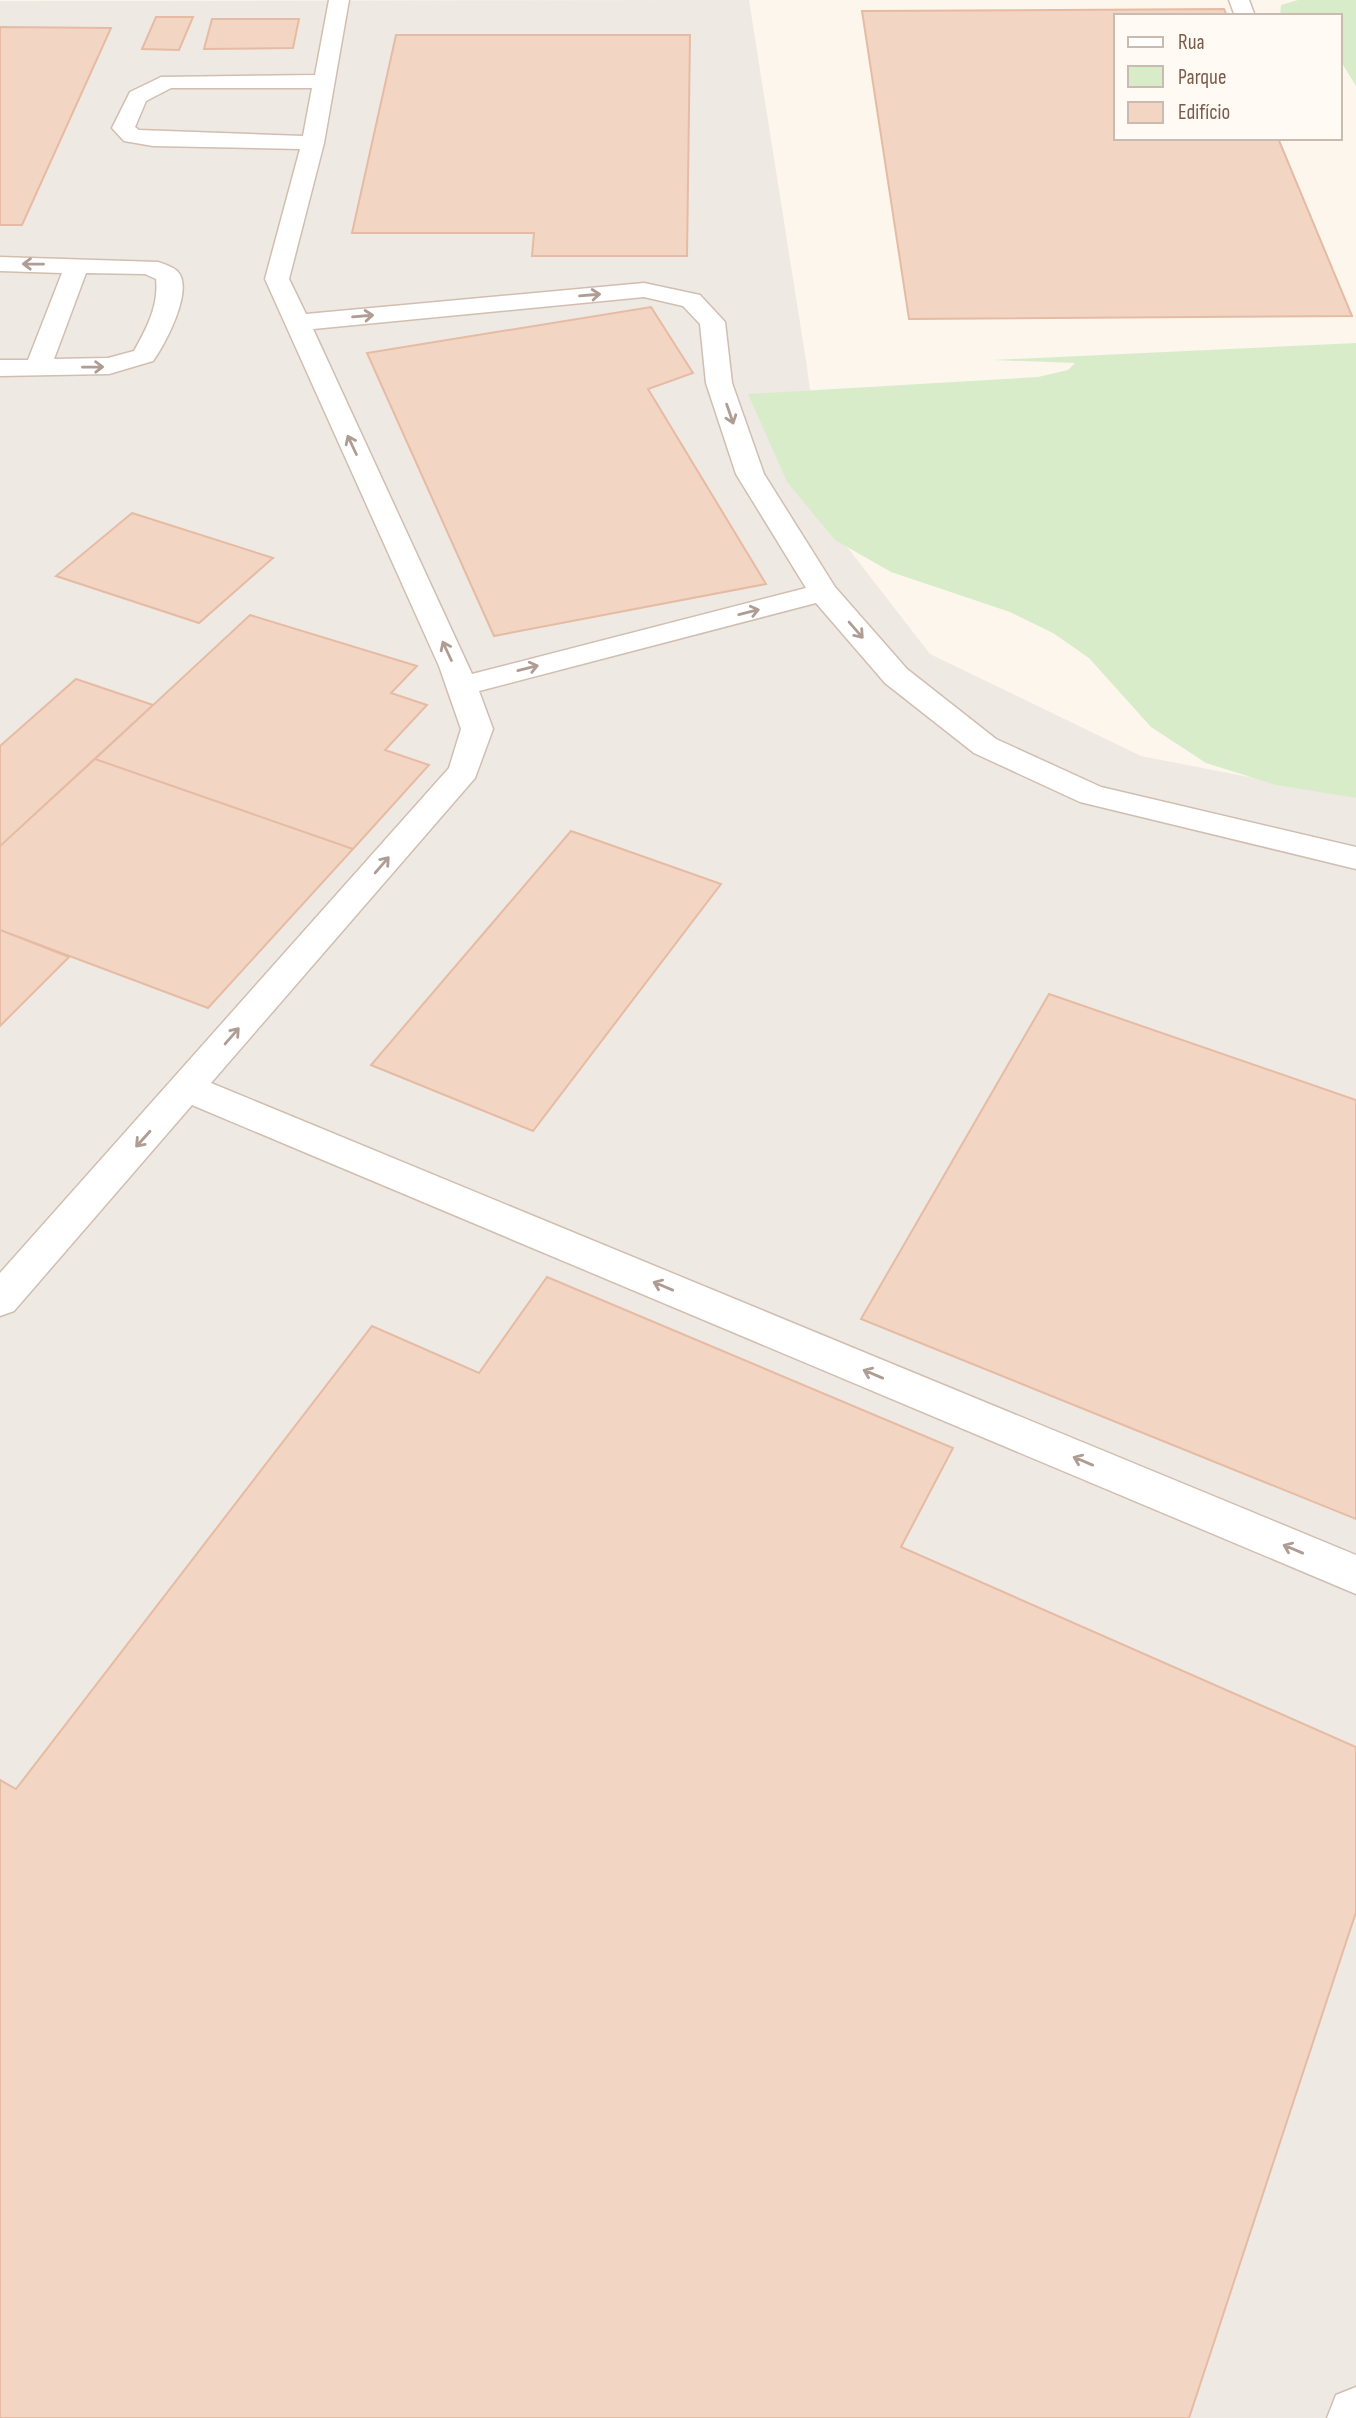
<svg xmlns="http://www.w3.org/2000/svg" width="1356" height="2418" font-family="'Sofia Sans Condensed',sans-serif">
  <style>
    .industrial { fill: #efe9e4 }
    .green { fill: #d8ecc9 }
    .building { fill: #f3d5c3; stroke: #e6bba3; stroke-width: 2 }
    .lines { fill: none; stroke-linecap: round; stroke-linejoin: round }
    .minor-casing { stroke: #d1beb0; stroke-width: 3 }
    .minor { fill: #fff; fill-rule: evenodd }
    .oneway { stroke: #af9d94 }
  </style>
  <rect width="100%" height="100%" fill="#fdf6ec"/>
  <!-- industrial -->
  <path class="industrial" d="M749,0L807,367L827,521L930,654L1141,756L1356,798V2418H0V1Z"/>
  <!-- green -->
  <path class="green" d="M1298,0H1356V86L1340,60V16H1280L1281,5Z
    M1356,343V798L1276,785L1206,763L1151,727L1089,658L1053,633L1010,612L891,572L835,540L787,482L748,394L1038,377L1068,370L1075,363L993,360Z"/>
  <!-- building -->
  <path class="building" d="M1224,9L1227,16H1116V138H1278L1352,316L909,319L862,11Z
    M156,17H193L179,50L142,49Z
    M212,19H299L293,48L204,49Z
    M0,27L111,28L22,225H0Z
    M396,35H690L687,256H532L534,233H352Z
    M651,307L693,373L648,389L766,584L494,636L367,353Z
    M132,513L273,558L199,623L56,576Z
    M250,615L417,666L391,693L427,705L385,750L429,765L353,849L95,759Z
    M76,679L153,705L0,846V746Z
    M95,759L353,849L208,1008L0,930V846Z
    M571,831L721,884L533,1131L371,1065Z
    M0,930L69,957L0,1026Z
    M1049,994L1356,1100V1519L861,1319Z
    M547,1277L953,1448L901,1547L1356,1747V1912L1189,2418H0V1780L16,1789L372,1326L479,1373Z"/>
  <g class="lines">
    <defs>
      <path id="minor" d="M329,0H349L324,143L289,279L306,314L644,283L700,295L725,322L732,383L764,474L835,587L907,669L996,739L1101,787L1356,847V869L1080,802L974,753L885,683L816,603L479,691L493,729L475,778L211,1083L1356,1555V1594L192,1105L14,1311L0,1316V1273L449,768L461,729L439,666L265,279L300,149L153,146L124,141L112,128L130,92L161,77L315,75ZM171,88H312L303,136L139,130L135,127L146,101ZM644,297L683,306L700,324L706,383L736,474L806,588L472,674L313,329Z
        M1229,0H1249L1255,16H1235Z
        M0,257L158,262C164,264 174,267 178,272C194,290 165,345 153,361L109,374L0,376V360H28L62,273L0,271ZM86,273L145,274L156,279C159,305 147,328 134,351L108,358L54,359Z
        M1356,2387V2418H1327L1336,2395Z"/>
    </defs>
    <!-- minor casing -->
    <use href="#minor" class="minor-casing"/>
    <!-- minor -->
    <use href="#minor" class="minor"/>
  </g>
  <!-- one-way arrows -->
  <defs><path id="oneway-shaft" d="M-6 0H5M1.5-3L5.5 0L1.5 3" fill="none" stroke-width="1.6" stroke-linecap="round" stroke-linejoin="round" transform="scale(1.75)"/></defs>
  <g class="oneway">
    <use href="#oneway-shaft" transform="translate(33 264) rotate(-179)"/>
    <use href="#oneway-shaft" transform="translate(590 295) rotate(-5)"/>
    <use href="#oneway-shaft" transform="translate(363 316) rotate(-5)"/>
    <use href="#oneway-shaft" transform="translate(93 367) rotate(-1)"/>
    <use href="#oneway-shaft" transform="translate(730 414) rotate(71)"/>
    <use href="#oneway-shaft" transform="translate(352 445) rotate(-115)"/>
    <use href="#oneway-shaft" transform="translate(749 612) rotate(-14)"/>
    <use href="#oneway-shaft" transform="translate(856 630) rotate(49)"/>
    <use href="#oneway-shaft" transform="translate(447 651) rotate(-115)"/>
    <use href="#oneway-shaft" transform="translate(528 668) rotate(-14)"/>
    <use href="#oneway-shaft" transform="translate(382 865) rotate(-49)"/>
    <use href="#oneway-shaft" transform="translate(232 1036) rotate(-49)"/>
    <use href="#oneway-shaft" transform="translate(143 1139) rotate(132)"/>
    <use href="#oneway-shaft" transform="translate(663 1286) rotate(-157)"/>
    <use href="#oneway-shaft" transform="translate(873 1374) rotate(-157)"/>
    <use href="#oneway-shaft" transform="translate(1083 1461) rotate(-157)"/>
    <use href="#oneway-shaft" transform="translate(1293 1549) rotate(-157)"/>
  </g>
  <!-- legend -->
  <rect x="1114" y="14" width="228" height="126" fill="#fffaf3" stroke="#cabbb1" stroke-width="2"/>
  <rect x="1128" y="37" width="35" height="10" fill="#ffffff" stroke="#cabbb1" stroke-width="2"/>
  <text x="1178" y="49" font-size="21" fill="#7a5c4d">Rua</text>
  <rect x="1128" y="66" width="35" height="21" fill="#d8ecc9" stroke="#cabbb1" stroke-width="2"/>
  <text x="1178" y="84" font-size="21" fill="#7a5c4d">Parque</text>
  <rect x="1128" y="102" width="35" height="21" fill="#f3d5c3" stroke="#cabbb1" stroke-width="2"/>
  <text x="1178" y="119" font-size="21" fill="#7a5c4d">Edifício</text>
</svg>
